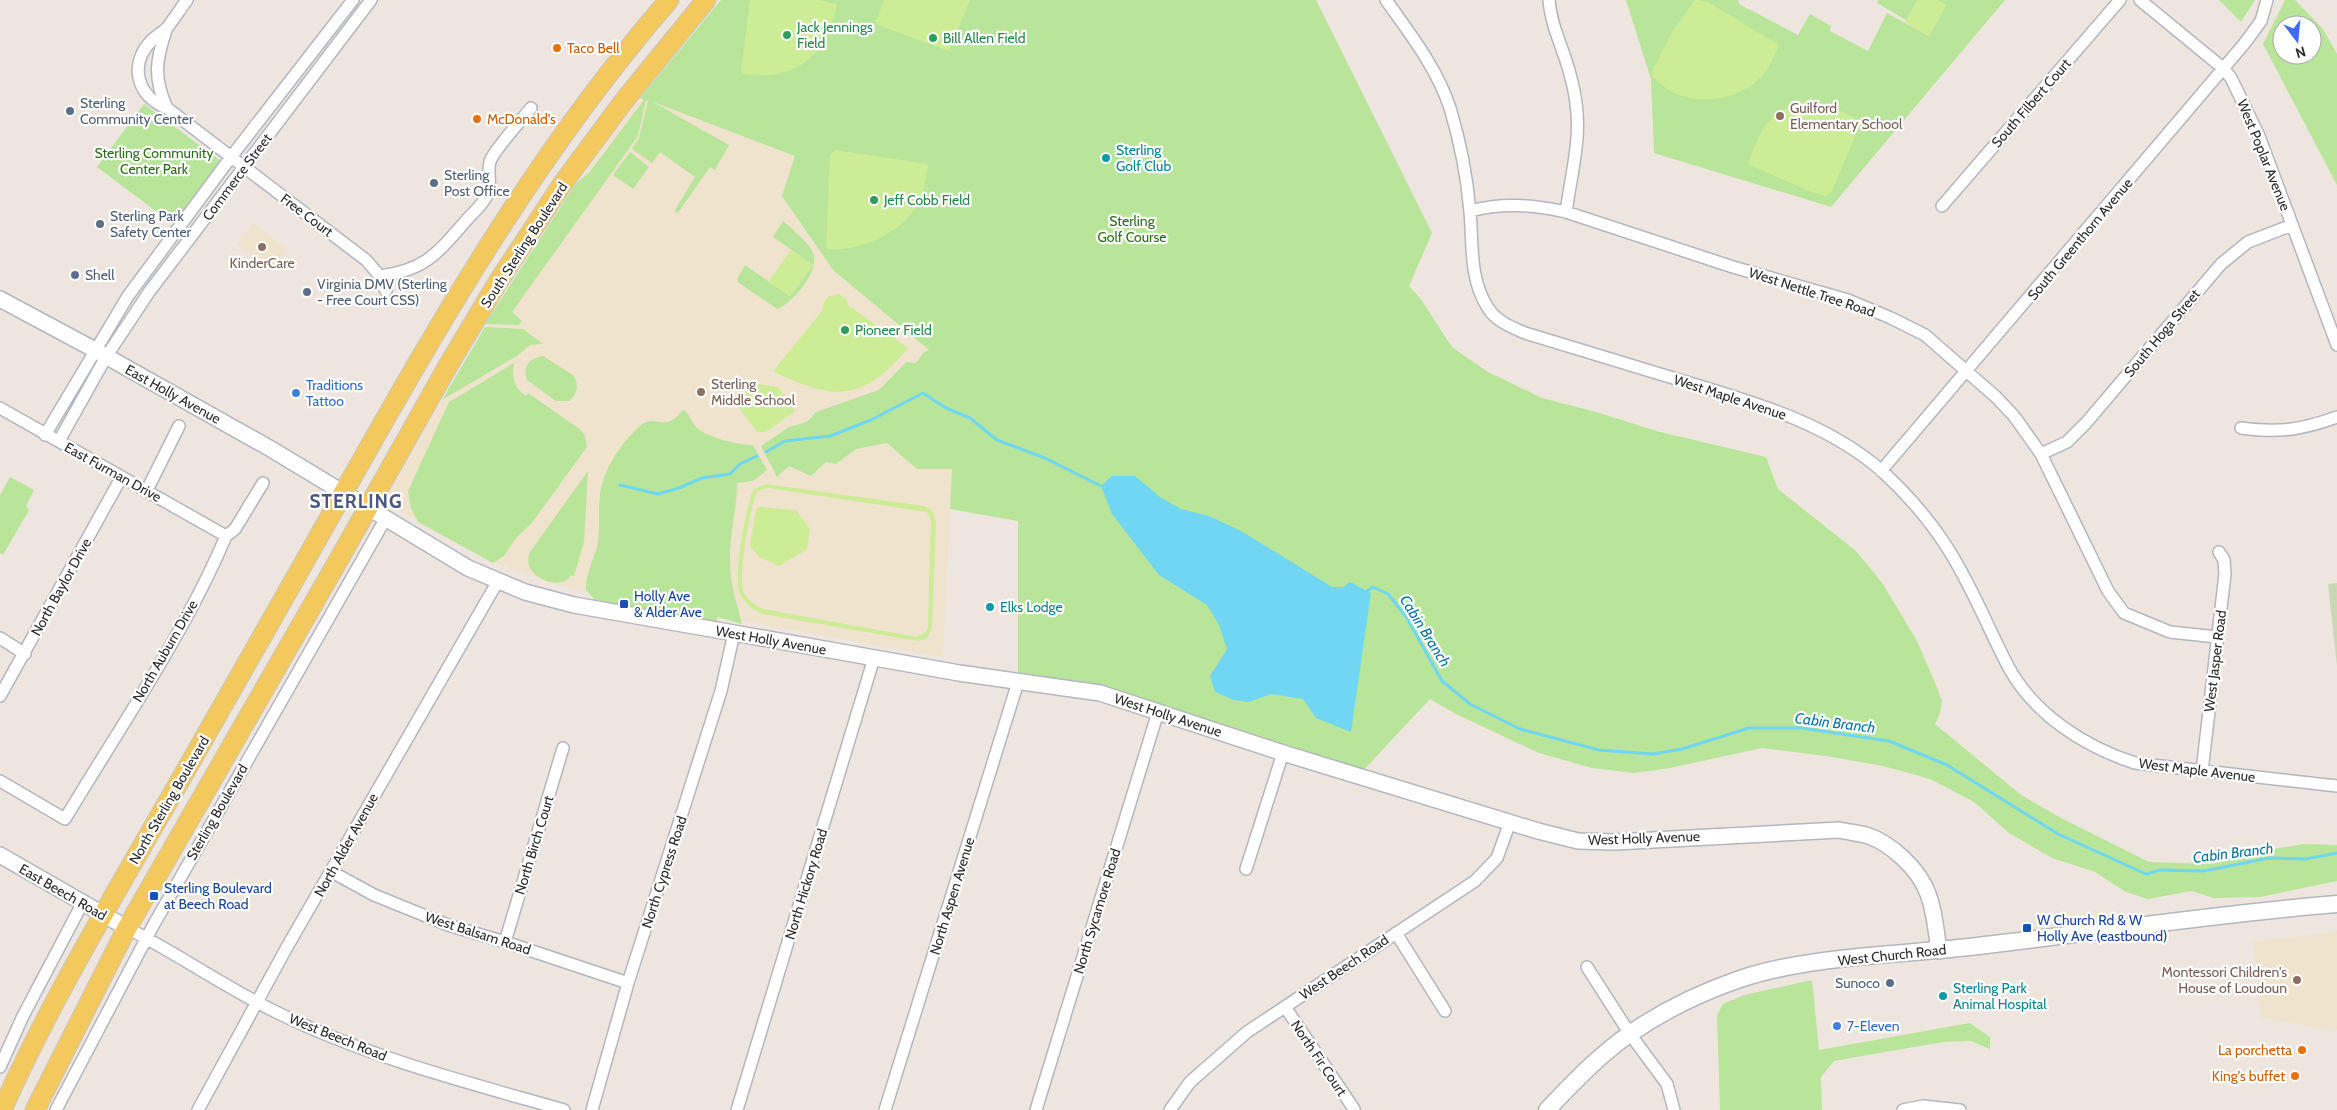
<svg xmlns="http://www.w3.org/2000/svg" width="2337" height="1110" font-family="Cabin,sans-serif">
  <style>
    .education { fill: #efe3ce }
    .green { fill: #b8e59a; fill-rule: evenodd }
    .cemetery { fill: #c8d8b5 }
    .pitch { fill: #ccec96; fill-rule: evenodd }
    .water { fill: #70d6f1 }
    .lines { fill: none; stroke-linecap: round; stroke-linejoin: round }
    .stream { stroke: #70d6f1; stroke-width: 3 }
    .minor-casing { stroke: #b2b6c0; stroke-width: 14 }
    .tertiary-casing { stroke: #b2b6c0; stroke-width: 18 }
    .secondary-casing { stroke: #b2b6c0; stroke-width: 19 }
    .primary-casing { stroke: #c8c8c8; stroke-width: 21 }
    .minor { stroke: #fff; stroke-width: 11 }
    .tertiary { stroke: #fff; stroke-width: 15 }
    .secondary { stroke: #fff; stroke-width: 16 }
    .primary { stroke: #f3c95e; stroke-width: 19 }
    .leisure-dot { fill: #2e9e5b; stroke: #fff; stroke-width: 2 }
    .food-dot { fill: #e8710a; stroke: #fff; stroke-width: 2 }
    .service-dot { fill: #5c6f8a; stroke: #fff; stroke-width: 2 }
    .education-dot { fill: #8d6e63; stroke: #fff; stroke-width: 2 }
    .culture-dot { fill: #0f9aa8; stroke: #fff; stroke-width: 2 }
    .shop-dot { fill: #3f7fe0; stroke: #fff; stroke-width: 2 }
    .transit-dot { fill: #1a4fb4; stroke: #fff; stroke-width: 2 }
    .labels { text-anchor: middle; stroke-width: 4.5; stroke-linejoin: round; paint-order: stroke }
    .leisure-label { font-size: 14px; fill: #27864d; stroke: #fff; text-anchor: start }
    .food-label { font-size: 14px; fill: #c56008; stroke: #fff; text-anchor: start }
    .service-label { font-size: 14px; fill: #4e5e75; stroke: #fff; text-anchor: start }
    .street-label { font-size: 14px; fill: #2c2c2c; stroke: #fff }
    .education-label { font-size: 14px; fill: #785e54; stroke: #fff; text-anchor: start }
    .culture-label { font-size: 14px; fill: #0d838f; stroke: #fff; text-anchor: start }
    .park-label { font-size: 14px; fill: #2f6c19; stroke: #fff }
    .shop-label { font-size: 14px; fill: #366cbe; stroke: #fff; text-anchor: start }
    .transit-label { font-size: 14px; fill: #164399; stroke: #fff; text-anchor: start }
    .water-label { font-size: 15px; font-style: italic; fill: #0b76a1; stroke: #fff }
    .district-label { font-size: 19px; font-weight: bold; letter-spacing: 1px; fill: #4b577e; stroke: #fff }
  </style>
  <rect width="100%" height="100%" fill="#eee6de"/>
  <!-- education -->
  <path class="education" d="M640,98L796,156L782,196L833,270L957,373L943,657L600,595L555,585L488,560L399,510L389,499L393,486L435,412L540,240L601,149Z
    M253,223L287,249L271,271L237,245Z
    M2337,931V1031L2261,1018L2253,942Z"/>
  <!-- green -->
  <path class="green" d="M721,0H1316L1432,233L1409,286L1420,298L1452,347L1488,372L1542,398L1600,413L1656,431L1766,457L1778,489L1856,551L1883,584L1917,641L1936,685L1942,701L1940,713L1935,724L2021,795L2059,817L2149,862L2212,864L2254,852L2304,844L2337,845V881L2260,897L2214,898L2191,891L2148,899L2126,892L2095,872L2052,858L2009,833L1974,802L1930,779L1883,766L1826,756L1762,748L1670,768L1634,773L1592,768L1539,753L1456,714L1430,699L1358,776L1158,712L1018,682V521L950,509L952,469H917L887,443L856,449L836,464L826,462L811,476L789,466L777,477L761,446L789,427L807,422L816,412L879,390L906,362L916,363L924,352L929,350L833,270L782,196L795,156L653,102L729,145L715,170L710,167L677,214L675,210L695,177L660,152L652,163L632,149L639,138L648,101L646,100L638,136L512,312L522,321L519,325L485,324L576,183L589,173L644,100L640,98Z
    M1626,0H1738L1739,4L1798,35L1810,14L1831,26L1830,31L1868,51L1887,13L1929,36L1946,5L1937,0H2005L1831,207L1654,153L1651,79Z
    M1878,0H1918L1906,20L1877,3Z
    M2219,0H2255L2241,22Z
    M2285,0H2295L2323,29L2337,54V185L2263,44ZM2282,25H2312V55H2282Z
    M144,104L222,162L173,224L97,167Z
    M630,152L649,167L633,189L613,175Z
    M783,221C793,230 808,241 813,253C820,271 793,303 777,309L738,282L737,279L745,265L790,296L813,265L773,237Z
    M485,327L523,329L543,344L530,345L517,356L442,400Z
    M543,356L573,375C579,384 578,394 569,401H556L527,380C522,367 529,358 543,356Z
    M514,363C512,377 513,387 526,396L528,393L581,430L585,436L587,447L531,524L516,538L504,556L493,563L418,522L411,508L408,491L449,402Z
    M683,410H685C689,415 692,422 696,427C707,438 739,445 753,445L767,470L753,481L737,483C737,510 729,537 730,562C730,583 737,604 742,624L717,617V622L595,600L586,590C585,574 595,557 598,542C600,526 598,510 600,495C603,469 621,443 640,426C656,412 663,435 683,410Z
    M588,471L584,542L574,576L571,575C562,593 519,577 530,552Z
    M10,477L34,490L26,506L29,510L3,555L0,553V495Z
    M1812,980L1819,1050L1970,1023L1990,1037V1049L1971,1041L1943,1042L1834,1061L1821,1077L1822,1110H1720L1717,1015L1723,1004L1744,995Z"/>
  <!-- cemetery -->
  <path class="cemetery" d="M2337,583V666L2328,584Z"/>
  <!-- pitch -->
  <path class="pitch" d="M750,0H818L837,4C828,56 794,83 742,73L741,71Z
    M884,0H970L949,51L875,24Z
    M1697,0L1708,2L1779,45C1774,57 1769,70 1759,79C1730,106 1676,108 1651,74L1670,36L1694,1Z
    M1918,0H1937L1946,5L1929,36L1905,22Z
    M1801,102C1825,102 1840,110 1861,122L1832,191L1826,196L1811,192L1748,164C1760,131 1765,115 1801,102Z
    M835,150L928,164C926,177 925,190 919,202C905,232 857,253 826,249L830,155Z
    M791,250L813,265L790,296L768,282Z
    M839,294L846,299L849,306L908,348C864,401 834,402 773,371L822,311L824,302L829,296Z
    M758,384L778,387L795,411L766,432H757L737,405L749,388Z
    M766,484L924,506L933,512L936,522L932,628L927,638L918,641L763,614C752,610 743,602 739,591C734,576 746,502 754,489ZM768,488L927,512L931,521L928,628L925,633L916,637L763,609C752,604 743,597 742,584C740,569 750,503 758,491Z
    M760,507L796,510L810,529L807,549L779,566L759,557L750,546L756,509Z"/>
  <!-- water -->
  <path class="water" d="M1112,476H1135L1160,497L1181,509L1209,516L1241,531L1332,587H1343L1350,582L1371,593L1351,732L1316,718L1303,699L1271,694L1249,702L1234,700L1215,692L1210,676L1227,649L1219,625L1207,605L1159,575L1112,514L1101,486Z"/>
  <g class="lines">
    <!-- stream -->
    <path class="stream" d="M766,452L785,441L830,436L871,420L923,393L946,408L970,418L997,440L1045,458L1101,486
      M620,485L658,494L679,488L702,478L730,474L740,464L757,456
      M1367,591L1373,587L1388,594L1407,618L1442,681L1470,704L1520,729L1599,750L1653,754L1682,749L1749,728H1801L1889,741L1947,765L2058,834L2146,874L2160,870L2204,871L2269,858L2306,859L2337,853"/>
    <defs>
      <path id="minor" d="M187,0C180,9 174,19 167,28C162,33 156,36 152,40C128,64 137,97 167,108L366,260L379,275L386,291
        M1386,0C1410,34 1437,68 1450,108C1460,141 1467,177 1470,212C1473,244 1469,279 1488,308C1496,321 1511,327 1525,333C1578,349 1630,365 1683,381C1752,402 1826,422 1882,471C1907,494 1932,523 1950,552C1973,589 1989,630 2009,668C2035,715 2085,747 2135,763L2337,786
        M1549,0C1551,27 1565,52 1571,78C1585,129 1573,162 1566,212
        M2140,0L2224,69L2231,78L2259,136L2337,345
        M166,30C156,60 153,78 167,108
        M1942,206L2120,0
        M1470,211C1503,202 1533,205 1566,212L1733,267L1848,300L1891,318L1925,335L1996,397L2014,416L2041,454L2108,591L2124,613L2170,632L2217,637
        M380,276C424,270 436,255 464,223C472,213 483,206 488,193C492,183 486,169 491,159C500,143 519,123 531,108
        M0,408L226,536
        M2241,428C2279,433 2301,430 2337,417
        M45,435L128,296L231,157L353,0
        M59,441L106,357L149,292L371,0
        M2041,454L2067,442L2086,423L2221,264L2248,242L2292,225
        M1881,471L2244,44L2261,21L2267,0
        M147,490L179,426
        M0,638L25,654
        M0,696L121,478
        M2202,771L2225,574L2224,560L2219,552
        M0,781L65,819C120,727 184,635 226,536L235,529L263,483
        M1246,869L1283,753
        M332,872L374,895L448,925L505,942L628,983
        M127,928C178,954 225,987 276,1012C367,1057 466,1082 564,1110
        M1396,933L1445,1011
        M505,942L563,748
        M1587,967L1630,1034L1667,1084L1674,1110
        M1285,1007L1354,1109
        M0,1067L23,1016L82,904
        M56,1110L154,924L386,518
        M198,1110L287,947L498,581
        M592,1110L628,983L721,691L734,633
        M737,1110L874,658
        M885,1110L1018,682
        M1036,1110L1158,712
        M1170,1110L1190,1082L1247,1032L1475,881L1497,858L1510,822
        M1903,1110L1923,1106L1960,1110"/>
      <path id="tertiary" d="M0,299L95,350L271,449L468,568L525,592L574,605L734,633L959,673L1100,693L1283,753L1538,831L1578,841L1615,842L1839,830C1848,832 1857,833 1866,835C1891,843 1919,869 1928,894C1935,912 1936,932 1939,951
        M0,855L127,928"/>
      <path id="secondary" d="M1547,1110C1573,1083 1599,1055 1631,1033C1663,1011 1702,992 1740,979C1808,956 1897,955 1969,947C2092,933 2214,914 2337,904"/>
      <path id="primary" d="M2,1110C41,1022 89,939 136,857C182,778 227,698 272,619C394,406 507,186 669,0
        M35,1110L127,928L338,561L449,364L498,282L563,183L623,102L706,0"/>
    </defs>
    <!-- minor casing -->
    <use href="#minor" class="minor-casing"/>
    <!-- tertiary casing -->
    <use href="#tertiary" class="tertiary-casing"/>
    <!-- secondary casing -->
    <use href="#secondary" class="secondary-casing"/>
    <!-- primary casing -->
    <use href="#primary" class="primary-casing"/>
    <!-- minor -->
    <use href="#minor" class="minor"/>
    <!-- tertiary -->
    <use href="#tertiary" class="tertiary"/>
    <!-- secondary -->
    <use href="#secondary" class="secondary"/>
    <!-- primary -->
    <use href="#primary" class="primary"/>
  </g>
  <!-- markers -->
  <g class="leisure-dot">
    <circle cx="787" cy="35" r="5"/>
    <circle cx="933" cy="38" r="5"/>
    <circle cx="874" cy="200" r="5"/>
    <circle cx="845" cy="330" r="5"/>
  </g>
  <g class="food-dot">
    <circle cx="557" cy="48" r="5"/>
    <circle cx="477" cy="119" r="5"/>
    <circle cx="2302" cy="1050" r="5"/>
    <circle cx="2295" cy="1076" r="5"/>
  </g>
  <g class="service-dot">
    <circle cx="70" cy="111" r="5"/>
    <circle cx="434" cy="183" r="5"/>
    <circle cx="100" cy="224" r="5"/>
    <circle cx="75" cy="275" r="5"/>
    <circle cx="307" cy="292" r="5"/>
    <circle cx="1890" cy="983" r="5"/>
  </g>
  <g class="education-dot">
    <circle cx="1780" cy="116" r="5"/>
    <circle cx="262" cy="247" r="5"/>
    <circle cx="701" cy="392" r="5"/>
    <circle cx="2297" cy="980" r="5"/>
  </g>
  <g class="culture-dot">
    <circle cx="1106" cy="158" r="5"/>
    <circle cx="990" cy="607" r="5"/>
    <circle cx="1943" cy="996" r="5"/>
  </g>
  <g class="shop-dot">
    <circle cx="296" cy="393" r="5"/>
    <circle cx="1837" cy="1026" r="5"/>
  </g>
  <g class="transit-dot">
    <rect x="619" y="599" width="10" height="10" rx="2.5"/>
    <rect x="149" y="891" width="10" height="10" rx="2.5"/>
    <rect x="2022" y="923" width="10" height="10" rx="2.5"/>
  </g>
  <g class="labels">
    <!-- leisure labels -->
    <g class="leisure-label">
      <text x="797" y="32">Jack Jennings<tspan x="797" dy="16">Field</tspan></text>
      <text x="943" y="43">Bill Allen Field</text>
      <text x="884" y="205">Jeff Cobb Field</text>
      <text x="855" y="335">Pioneer Field</text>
    </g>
    <!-- food labels -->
    <g class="food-label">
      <text x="567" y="53">Taco Bell</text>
      <text x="487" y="124">McDonald's</text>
      <text x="2292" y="1055" text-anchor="end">La porchetta</text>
      <text x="2285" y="1081" text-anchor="end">King's buffet</text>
    </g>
    <!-- service labels -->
    <g class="service-label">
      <text x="80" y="108">Sterling<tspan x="80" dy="16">Community Center</tspan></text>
      <text x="444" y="180">Sterling<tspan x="444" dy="16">Post Office</tspan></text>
      <text x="110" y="221">Sterling Park<tspan x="110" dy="16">Safety Center</tspan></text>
      <text x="85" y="280">Shell</text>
      <text x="317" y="289">Virginia DMV (Sterling<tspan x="317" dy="16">- Free Court CSS)</tspan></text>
      <text x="1880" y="988" text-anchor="end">Sunoco</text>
    </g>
    <!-- street labels -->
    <g class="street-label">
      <text transform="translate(2031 103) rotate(-49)" y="5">South Filbert Court</text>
      <text transform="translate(2264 155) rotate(68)" y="5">West Poplar Avenue</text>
      <text transform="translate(237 177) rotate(-53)" y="5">Commerce Street</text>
      <text transform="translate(307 215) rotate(37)" y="5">Free Court</text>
      <text transform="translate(2080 239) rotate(-50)" y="5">South Greenthorn Avenue</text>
      <text transform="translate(524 245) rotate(-57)" y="5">South Sterling Boulevard</text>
      <text transform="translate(1812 292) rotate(18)" y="5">West Nettle Tree Road</text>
      <text transform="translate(2162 333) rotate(-50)" y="5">South Hoga Street</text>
      <text transform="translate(173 394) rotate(29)" y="5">East Holly Avenue</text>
      <text transform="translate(1730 397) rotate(18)" y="5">West Maple Avenue</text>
      <text transform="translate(113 472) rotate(29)" y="5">East Furman Drive</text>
      <text transform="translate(61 587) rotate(-61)" y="5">North Baylor Drive</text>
      <text transform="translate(771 640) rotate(10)" y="5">West Holly Avenue</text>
      <text transform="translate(165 651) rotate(-60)" y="5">North Auburn Drive</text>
      <text transform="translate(2215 661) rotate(-83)" y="5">West Jasper Road</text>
      <text transform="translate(1168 715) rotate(18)" y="5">West Holly Avenue</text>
      <text transform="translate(2197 770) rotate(7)" y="5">West Maple Avenue</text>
      <text transform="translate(169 800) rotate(-60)" y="5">North Sterling Boulevard</text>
      <text transform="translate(217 812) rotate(-60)" y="5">Sterling Boulevard</text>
      <text transform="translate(1644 838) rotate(-2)" y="5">West Holly Avenue</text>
      <text transform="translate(346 845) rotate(-61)" y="5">North Alder Avenue</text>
      <text transform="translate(534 845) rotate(-73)" y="5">North Birch Court</text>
      <text transform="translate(664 872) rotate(-72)" y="5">North Cypress Road</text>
      <text transform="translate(806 884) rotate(-73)" y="5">North Hickory Road</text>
      <text transform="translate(63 892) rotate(30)" y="5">East Beech Road</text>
      <text transform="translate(952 896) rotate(-73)" y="5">North Aspen Avenue</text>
      <text transform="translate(1097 911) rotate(-73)" y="5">North Sycamore Road</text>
      <text transform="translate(478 933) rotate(18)" y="5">West Balsam Road</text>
      <text transform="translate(1892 955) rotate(-6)" y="5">West Church Road</text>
      <text transform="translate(1344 967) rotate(-34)" y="5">West Beech Road</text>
      <text transform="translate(338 1037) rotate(22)" y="5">West Beech Road</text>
      <text transform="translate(1319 1058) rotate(56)" y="5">North Fir Court</text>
    </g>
    <!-- education labels -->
    <g class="education-label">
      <text x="1790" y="113">Guilford<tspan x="1790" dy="16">Elementary School</tspan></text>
      <text x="262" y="268" text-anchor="middle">KinderCare</text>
      <text x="711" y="389">Sterling<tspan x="711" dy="16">Middle School</tspan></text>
      <text x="2287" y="977" text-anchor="end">Montessori Children's<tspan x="2287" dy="16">House of Loudoun</tspan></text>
    </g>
    <!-- culture labels -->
    <g class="culture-label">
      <text x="1116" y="155">Sterling<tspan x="1116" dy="16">Golf Club</tspan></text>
      <text x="1000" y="612">Elks Lodge</text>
      <text x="1953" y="993">Sterling Park<tspan x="1953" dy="16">Animal Hospital</tspan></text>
    </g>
    <!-- park labels -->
    <g class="park-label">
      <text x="154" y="158">Sterling Community<tspan x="154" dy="16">Center Park</tspan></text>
      <text x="1132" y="226">Sterling<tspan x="1132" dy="16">Golf Course</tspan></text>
    </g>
    <!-- shop labels -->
    <g class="shop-label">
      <text x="306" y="390">Traditions<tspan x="306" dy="16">Tattoo</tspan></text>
      <text x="1847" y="1031">7-Eleven</text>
    </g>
    <!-- transit labels -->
    <g class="transit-label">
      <text x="634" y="601">Holly Ave<tspan x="634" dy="16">&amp; Alder Ave</tspan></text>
      <text x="164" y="893">Sterling Boulevard<tspan x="164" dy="16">at Beech Road</tspan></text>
      <text x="2037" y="925">W Church Rd &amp; W<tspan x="2037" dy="16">Holly Ave (eastbound)</tspan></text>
    </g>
    <!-- water labels -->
    <g class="water-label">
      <text transform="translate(1425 631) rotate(58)" y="5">Cabin Branch</text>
      <text transform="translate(1835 723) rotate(7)" y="5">Cabin Branch</text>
      <text transform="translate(2233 853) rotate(-7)" y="5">Cabin Branch</text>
    </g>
    <!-- district labels -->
    <g class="district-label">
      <text x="356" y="508">STERLING</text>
    </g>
  </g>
  <!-- north arrow -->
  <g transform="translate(2297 40) rotate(164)"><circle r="24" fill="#ffffff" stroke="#ababab"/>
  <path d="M0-4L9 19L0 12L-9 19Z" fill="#3d6bfd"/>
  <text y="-8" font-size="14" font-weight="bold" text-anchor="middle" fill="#2c2c2c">N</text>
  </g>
</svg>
